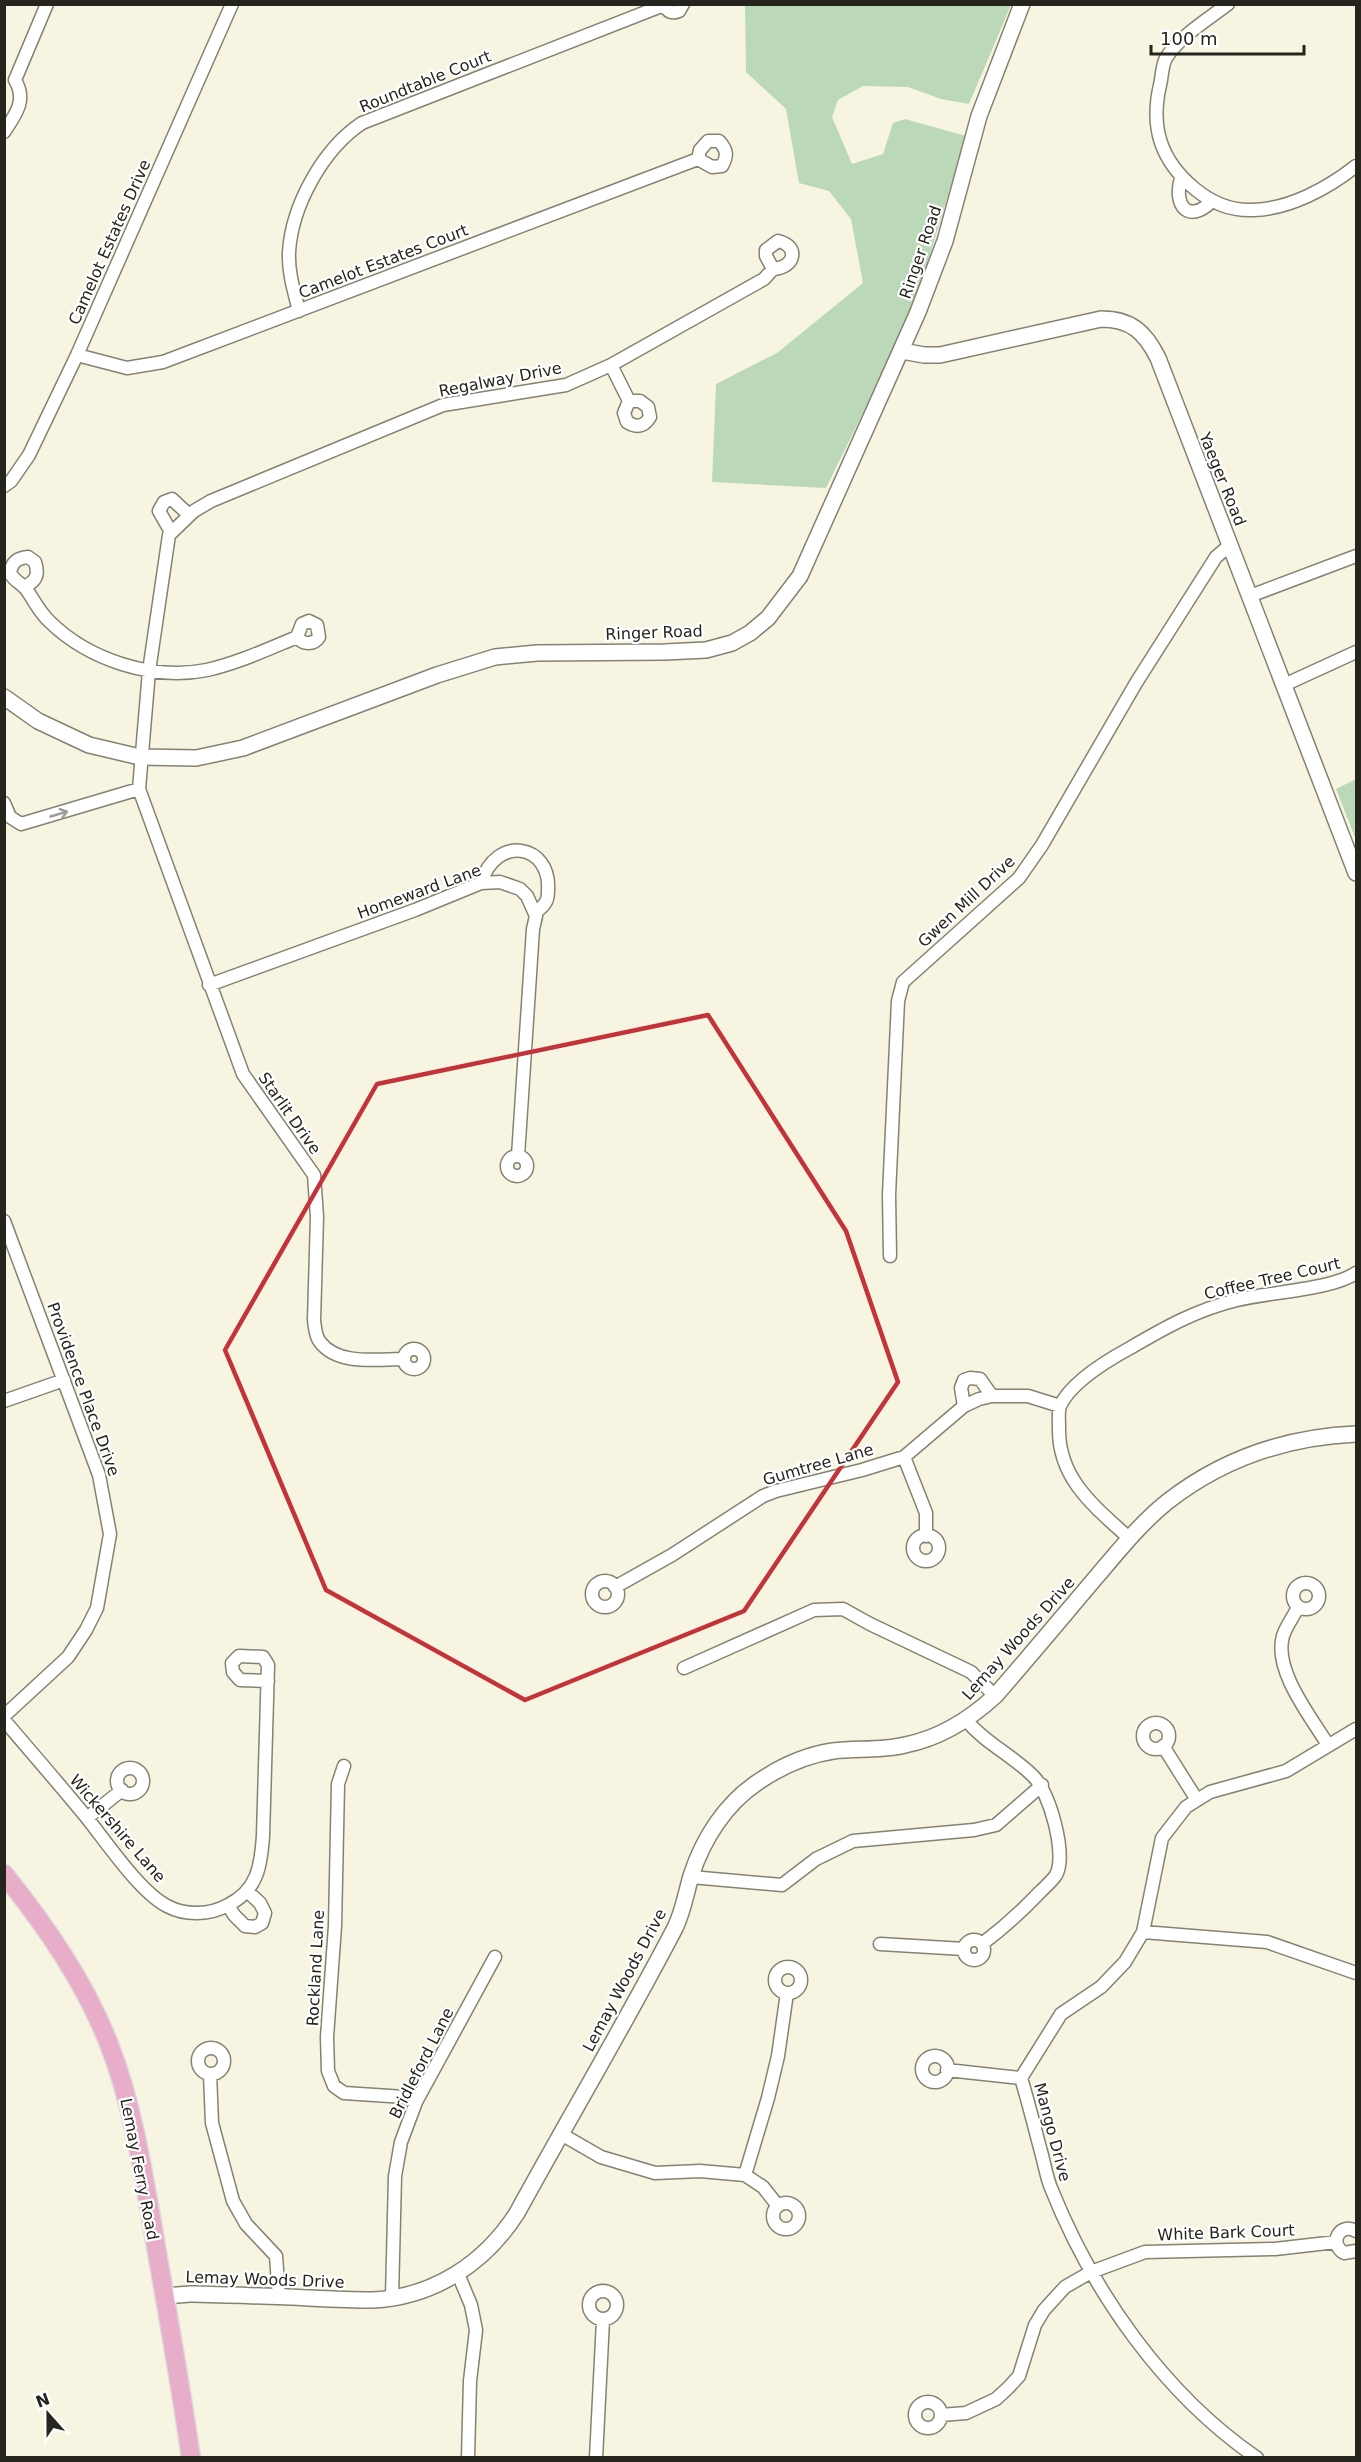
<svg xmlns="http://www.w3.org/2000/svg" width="1361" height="2462" font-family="'DejaVu Sans',sans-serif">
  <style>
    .green { fill: #bbd9b8 }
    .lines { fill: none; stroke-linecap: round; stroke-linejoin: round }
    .minor-casing { stroke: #858272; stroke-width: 15 }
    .tertiary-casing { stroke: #858272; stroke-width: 18 }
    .primary-casing { stroke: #dcdcdb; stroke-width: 21 }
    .minor { stroke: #fff; stroke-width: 12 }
    .tertiary { stroke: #fff; stroke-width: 15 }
    .primary { stroke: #e8adc9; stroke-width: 18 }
    .oneway { stroke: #9d9c99 }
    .marked { fill: none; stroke: #c33339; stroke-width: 4.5; stroke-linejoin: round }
    .labels { text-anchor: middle; stroke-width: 4.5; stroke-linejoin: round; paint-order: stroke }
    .street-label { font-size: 16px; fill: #25241d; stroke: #fff }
  </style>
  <rect width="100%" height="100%" fill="#f8f4e2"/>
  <!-- green -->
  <path class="green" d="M745,5H1011L969,104L941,99L908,87L863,86L838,100L832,117L852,164L883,154L893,123L905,119L966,136L926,268L899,340L826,488L712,482L716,384L777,353L863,283L851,219L829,191L799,183L786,109L746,72Z
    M1356,779V840L1336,789Z"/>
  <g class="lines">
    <defs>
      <path id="minor" d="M664,4C667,12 672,14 679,11L683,4
        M1228,4C1207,20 1180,36 1166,58C1162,65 1162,77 1160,85C1150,128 1161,161 1195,189C1212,203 1231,211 1253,210C1290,209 1328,188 1356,166
        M4,132C16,114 27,100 15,80L47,4
        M1181,178C1173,205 1188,224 1211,202
        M299,311C294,291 288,272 289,252C292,205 323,149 362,123L664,5
        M77,355L127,368L163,362L698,159L712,167L722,166C728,155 727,150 719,141H708L700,150L698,159
        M611,365L629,401L624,413L627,422C637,428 644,427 650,417L648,407L640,401H629
        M4,486L11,481L29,455L77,355L232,4
        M171,532L159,511L164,502L172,499L189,515
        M24,587C37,581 39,574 35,562L28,557C17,558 12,562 10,573C14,581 21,583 26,589C34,600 39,612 50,622C89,660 153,681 207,670C238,663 268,649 297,637C303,645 314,645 319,637L317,625L309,621L302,624L297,637
        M1250,596L1356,556
        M1284,685L1356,652
        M4,803L10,817L21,824L139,789
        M481,883C496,834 551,844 548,890C548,894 548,900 545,903C543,907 538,910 535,913
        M209,985L415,910L481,883L500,882L520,889L527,896L536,916L533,929L518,1156
        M507 1166a10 10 0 1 1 20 0a10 10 0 1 1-20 0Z
        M4,1221L99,1475L110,1534L97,1608L86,1630L68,1657L4,1716
        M890,1256L889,1195L898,1001L903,982L1019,878L1042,845L1136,683L1216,557L1230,545
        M404 1359a10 10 0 1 1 20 0a10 10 0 1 1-20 0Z
        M404,1359C378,1359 338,1366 320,1342C315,1336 315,1327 314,1320L317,1217L314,1175L243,1074L139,789L149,671L169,535L194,511L211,501L443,405L566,385L611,365L764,279L773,269C795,268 800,246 778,241L766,250V256L773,269
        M4,1401L64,1380
        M964,1406L961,1388L964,1380L970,1378L980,1379L992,1396
        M904,1457L926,1513V1536
        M913 1548a13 13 0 1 1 26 0a13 13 0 1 1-26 0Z
        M1129,1538C1095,1507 1058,1479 1059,1428C1059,1422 1058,1411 1060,1406C1071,1382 1108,1360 1130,1348C1166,1327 1196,1310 1237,1300C1268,1292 1331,1290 1356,1273
        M592 1594a13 13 0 1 1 26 0a13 13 0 1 1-26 0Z
        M1293 1596a13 13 0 1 1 26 0a13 13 0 1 1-26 0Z
        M615,1587L672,1555L763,1496L776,1491L862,1470L904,1457L964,1406L979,1399L992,1396H1028L1060,1406
        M1298,1607C1294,1616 1286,1626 1283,1636C1273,1670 1311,1717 1328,1745
        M684,1668L814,1610L843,1609L870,1624L971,1672L995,1696
        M4,1720C32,1753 60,1785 87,1818C107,1843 140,1892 167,1906C186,1916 210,1915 228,1905C258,1890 261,1865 263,1836L268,1665L263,1657L239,1656L232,1663L233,1672L240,1680L268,1681
        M966,1720C985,1743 1012,1755 1033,1776C1050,1792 1067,1855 1056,1875C1052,1881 1045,1887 1040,1892C1022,1911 1003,1928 982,1944
        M1143 1736a13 13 0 1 1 26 0a13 13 0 1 1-26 0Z
        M1163,1746L1197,1800
        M344,1766L338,1784L335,1926L327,2037L328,2071L334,2086L344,2093L405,2097L416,2102
        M117 1781a13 13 0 1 1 26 0a13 13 0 1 1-26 0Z
        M87,1818L122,1790
        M691,1877L782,1885L816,1859L853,1841L974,1830L996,1825L1042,1785
        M228,1905L234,1915L245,1926L255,1927L262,1923L265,1913L260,1903L247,1891
        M1143,1932L1267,1942L1356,1973
        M964 1950a10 10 0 1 1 20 0a10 10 0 1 1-20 0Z
        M880,1944L964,1949
        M775 1980a13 13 0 1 1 26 0a13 13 0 1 1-26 0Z
        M198 2061a13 13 0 1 1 26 0a13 13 0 1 1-26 0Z
        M922 2069a13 13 0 1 1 26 0a13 13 0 1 1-26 0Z
        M947,2070L1021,2078
        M210,2074L212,2123L233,2201L246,2224L276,2256L279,2297
        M561,2134L601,2157L655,2173L700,2171L745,2175L763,2187L778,2206
        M745,2175L768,2098L778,2056L787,1993
        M773 2216a13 13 0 1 1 26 0a13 13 0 1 1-26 0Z
        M1356,2231C1340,2222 1328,2243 1344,2253L1356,2251
        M458,2274L471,2305L476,2330L470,2381L468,2458
        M589 2305a14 14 0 1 1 28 0a14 14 0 1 1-28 0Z
        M392,2297L395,2176L401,2142L416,2102L495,1957
        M915 2415a13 13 0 1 1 26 0a13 13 0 1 1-26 0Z
        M941,2415L966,2413L996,2399L1008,2388L1019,2376L1035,2325L1044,2310L1065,2287L1091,2272L1145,2252L1275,2249L1336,2242
        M596,2458L603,2320
        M1257,2458C1164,2394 1093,2293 1051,2188C1046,2176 1044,2161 1040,2148C1034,2125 1028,2101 1021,2078L1061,2014L1101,1987L1125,1962L1143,1932L1162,1838L1186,1807L1210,1792L1286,1771L1356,1729"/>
      <path id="tertiary" d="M902,351L924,355H940L1101,319C1131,319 1145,332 1158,358L1356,873
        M4,697L38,721L89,745L140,757L196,758L243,748L437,675L495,657L537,653L665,652L706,650L732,643L750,633L768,618L800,576L918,312L945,241L979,116L1022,4
        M165,2296L190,2294C229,2295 269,2296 309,2298C330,2299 352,2300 373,2300C434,2297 485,2263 517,2213C569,2118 625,2024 675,1928C683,1912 686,1893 691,1876C703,1839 725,1804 758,1782C780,1767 806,1755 833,1751C856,1748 881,1751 905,1745C940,1738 969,1720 995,1696C1030,1656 1064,1615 1098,1575C1120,1549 1141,1523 1167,1502C1222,1459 1287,1437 1356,1434"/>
      <path id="primary" d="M4,1874C46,1926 84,1981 109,2044C132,2103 142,2166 153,2229C166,2305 180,2381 191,2458"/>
    </defs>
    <!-- minor casing -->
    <use href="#minor" class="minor-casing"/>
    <!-- tertiary casing -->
    <use href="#tertiary" class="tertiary-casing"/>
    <!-- primary casing -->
    <use href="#primary" class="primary-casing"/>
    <!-- minor -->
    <use href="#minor" class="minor"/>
    <!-- tertiary -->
    <use href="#tertiary" class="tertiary"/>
    <!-- primary -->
    <use href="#primary" class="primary"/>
  </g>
  <!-- one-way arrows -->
  <defs><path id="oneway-shaft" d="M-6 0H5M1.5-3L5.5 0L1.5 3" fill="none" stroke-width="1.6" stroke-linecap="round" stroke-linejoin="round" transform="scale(1.5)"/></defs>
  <use class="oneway" href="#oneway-shaft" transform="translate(59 814) rotate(-16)"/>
  <!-- marked area -->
  <path class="marked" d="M708,1015L846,1231L898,1382L744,1611L525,1700L326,1590L225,1350L377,1084Z"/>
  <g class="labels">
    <!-- street labels -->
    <g class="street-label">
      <text transform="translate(425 81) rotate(-22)" y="6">Roundtable Court</text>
      <text transform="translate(109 242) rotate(-66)" y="6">Camelot Estates Drive</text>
      <text transform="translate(920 252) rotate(-71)" y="6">Ringer Road</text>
      <text transform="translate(383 261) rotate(-21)" y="6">Camelot Estates Court</text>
      <text transform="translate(500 379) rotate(-11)" y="6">Regalway Drive</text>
      <text transform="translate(1223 479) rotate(68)" y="6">Yaeger Road</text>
      <text transform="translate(654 632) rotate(-2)" y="6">Ringer Road</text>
      <text transform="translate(419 891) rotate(-20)" y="6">Homeward Lane</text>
      <text transform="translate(966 901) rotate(-43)" y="6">Gwen Mill Drive</text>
      <text transform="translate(290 1113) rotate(55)" y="6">Starlit Drive</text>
      <text transform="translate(1272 1278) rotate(-13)" y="6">Coffee Tree Court</text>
      <text transform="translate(84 1389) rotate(70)" y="6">Providence Place Drive</text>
      <text transform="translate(818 1464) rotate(-16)" y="6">Gumtree Lane</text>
      <text transform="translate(1018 1638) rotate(-48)" y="6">Lemay Woods Drive</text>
      <text transform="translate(118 1828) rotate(49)" y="6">Wickershire Lane</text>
      <text transform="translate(315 1968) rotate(-87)" y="6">Rockland Lane</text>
      <text transform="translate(624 1980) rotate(-62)" y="6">Lemay Woods Drive</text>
      <text transform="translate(421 2063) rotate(-63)" y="6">Bridleford Lane</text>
      <text transform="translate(1053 2132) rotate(75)" y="6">Mango Drive</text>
      <text transform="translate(140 2169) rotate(79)" y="6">Lemay Ferry Road</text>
      <text transform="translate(1226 2232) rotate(-2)" y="6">White Bark Court</text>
      <text transform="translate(265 2279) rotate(2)" y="6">Lemay Woods Drive</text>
    </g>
  </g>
  <!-- border -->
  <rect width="1361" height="2462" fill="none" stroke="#25241d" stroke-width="12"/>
  <!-- north arrow -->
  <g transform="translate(48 2414) rotate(339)" stroke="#ffffff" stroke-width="4.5" paint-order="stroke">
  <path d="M0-4.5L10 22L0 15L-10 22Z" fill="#25241d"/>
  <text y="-9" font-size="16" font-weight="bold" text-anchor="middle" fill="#25241d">N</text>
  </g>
  <!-- scale -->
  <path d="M1151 45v9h153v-9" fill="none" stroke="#25241d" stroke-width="3"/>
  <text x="1160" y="45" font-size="18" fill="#25241d" stroke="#ffffff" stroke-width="4.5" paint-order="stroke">100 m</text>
</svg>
